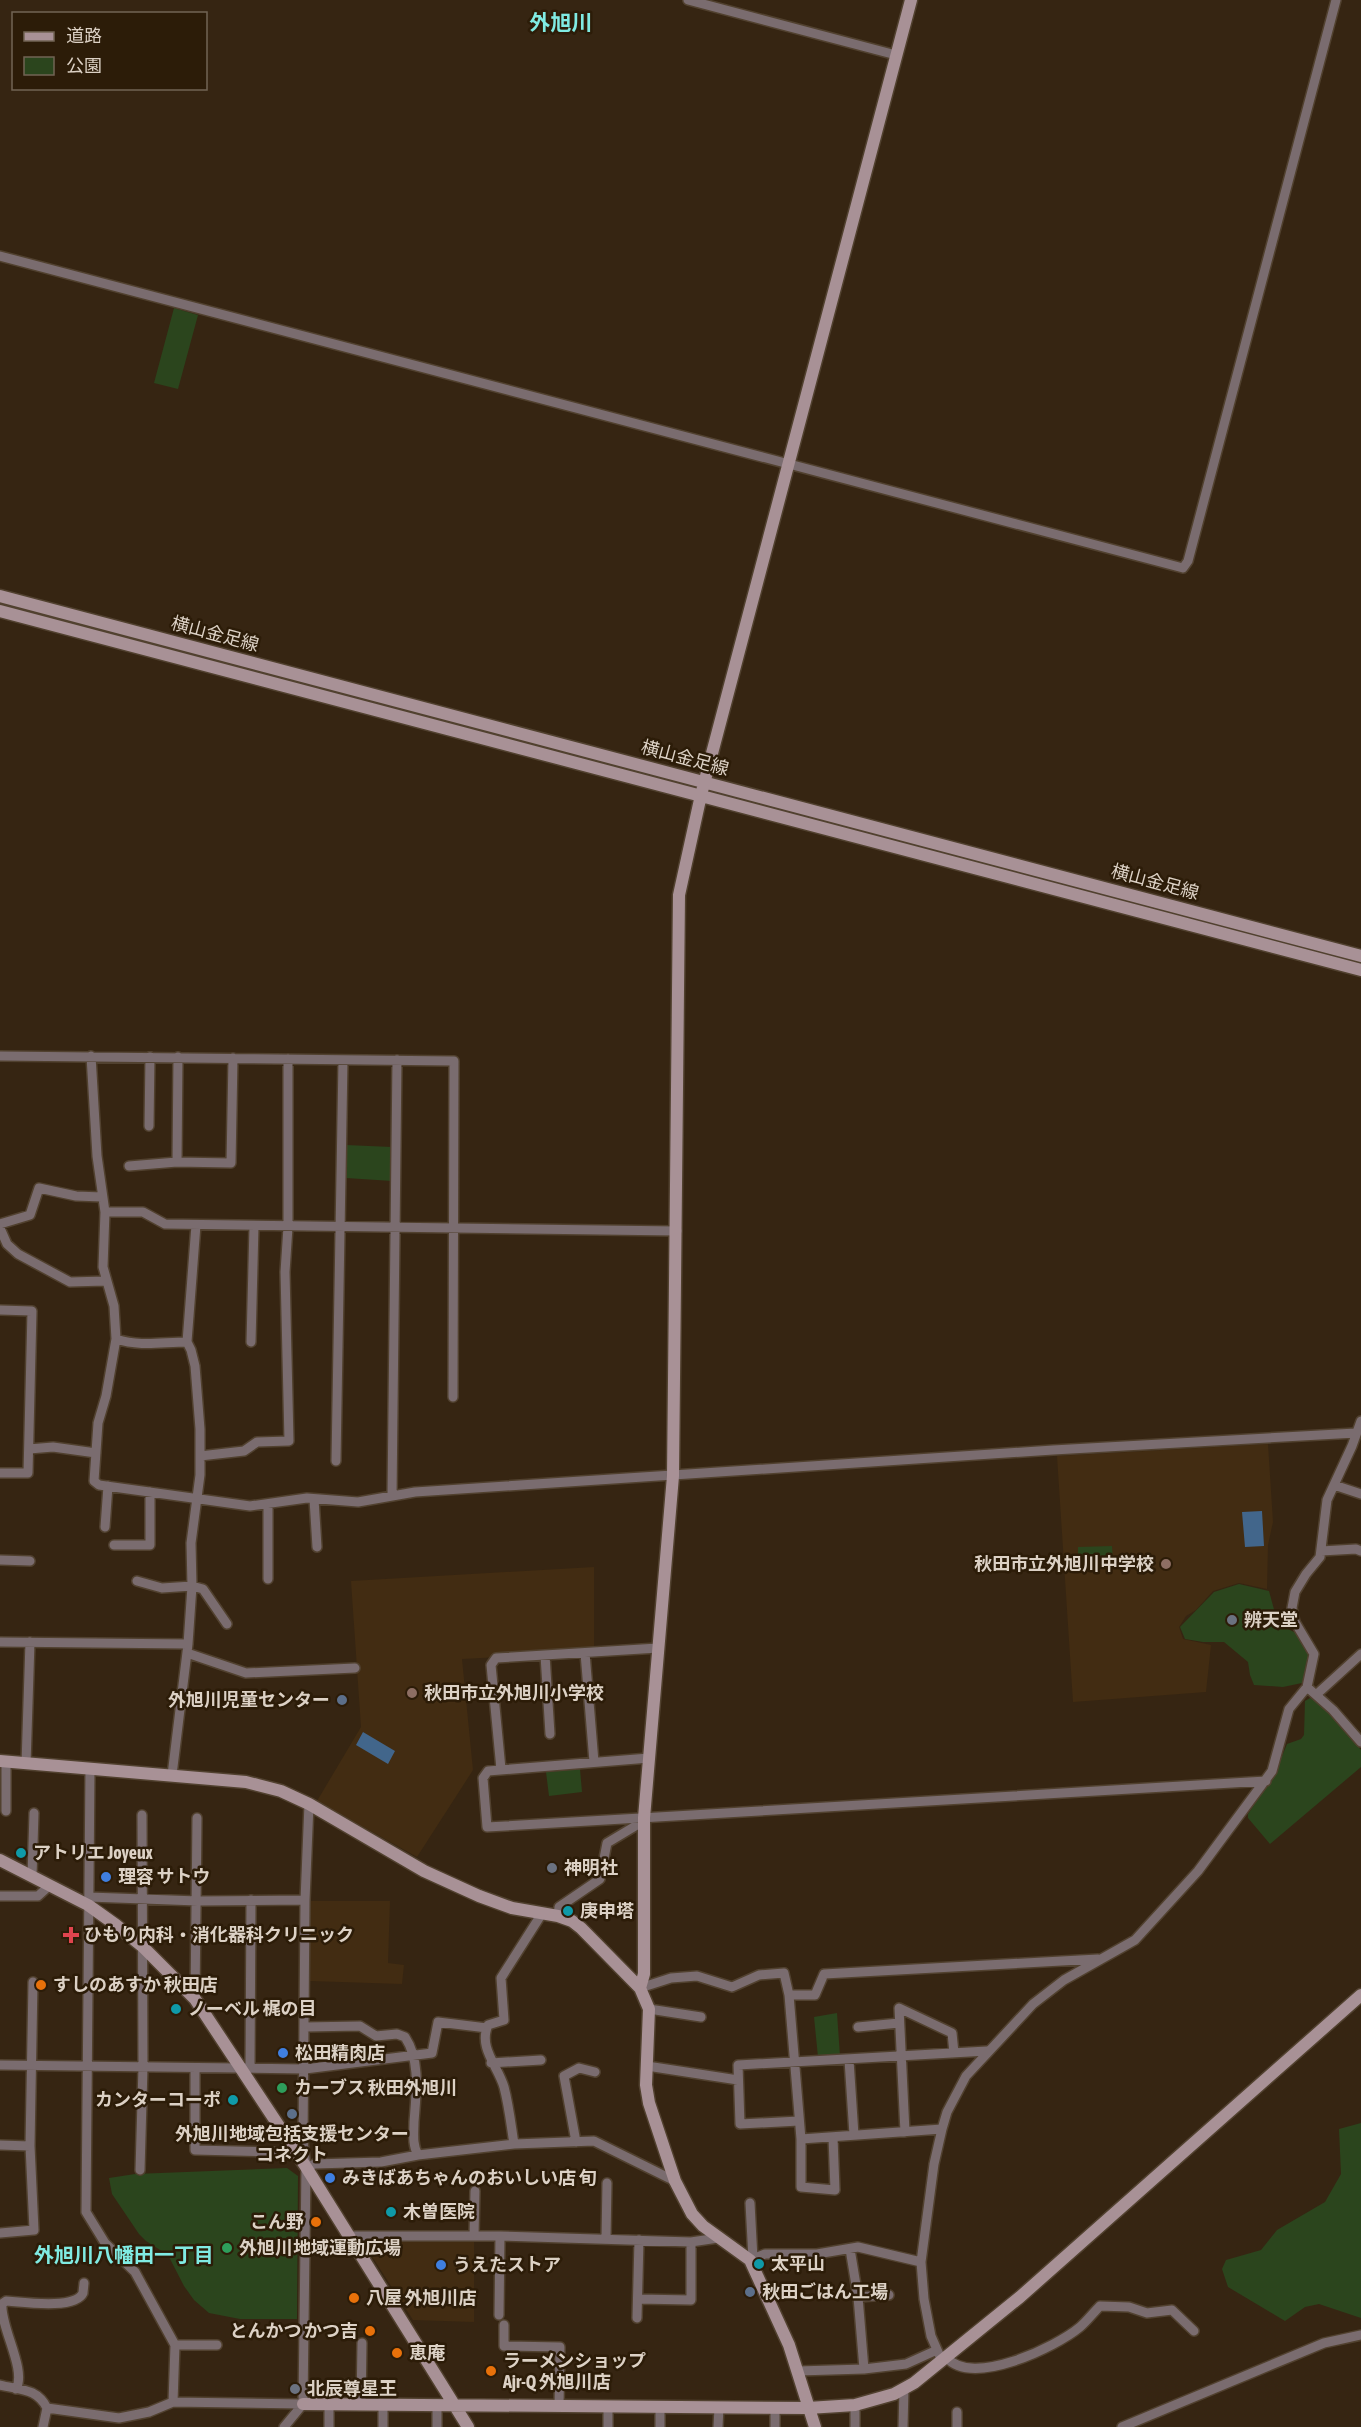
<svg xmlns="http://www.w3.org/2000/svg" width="1361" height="2427" font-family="'Asap Condensed','Noto Sans JP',sans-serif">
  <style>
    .built { fill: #422c12 }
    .green { fill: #2b451d }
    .water { fill: #42668b }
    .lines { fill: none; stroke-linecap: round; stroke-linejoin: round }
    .street-casing { stroke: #51412f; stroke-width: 12 }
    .secondary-casing { stroke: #51412f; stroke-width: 15 }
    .street { stroke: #7a6c6f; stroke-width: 9 }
    .secondary { stroke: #a89196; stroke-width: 12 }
    .education-dot { fill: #8d6e63; stroke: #2c1c08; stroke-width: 2 }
    .worship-dot { fill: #6b7280; stroke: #2c1c08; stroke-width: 2 }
    .service-dot { fill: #5c6f8a; stroke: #2c1c08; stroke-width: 2 }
    .culture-dot { fill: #0f9aa8; stroke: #2c1c08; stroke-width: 2 }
    .shop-dot { fill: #3f7fe0; stroke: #2c1c08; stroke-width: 2 }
    .health-dot { fill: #e0444e; stroke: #2c1c08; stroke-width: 2 }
    .food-dot { fill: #e8710a; stroke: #2c1c08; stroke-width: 2 }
    .leisure-dot { fill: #2e9e5b; stroke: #2c1c08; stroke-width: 2 }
    .labels { text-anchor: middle; stroke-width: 5; stroke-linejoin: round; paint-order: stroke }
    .street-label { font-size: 18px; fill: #dcd1c5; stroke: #2c1c08 }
    .poi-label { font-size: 18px; font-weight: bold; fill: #dcd1c5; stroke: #2c1c08; text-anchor: start }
    .neighbourhood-label { font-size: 20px; font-weight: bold; fill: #80ebe3; stroke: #2c1c08 }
    .quarter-label { font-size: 21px; font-weight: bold; fill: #80ebe3; stroke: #2c1c08 }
  </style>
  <rect width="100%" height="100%" fill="#362512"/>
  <!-- built -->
  <path class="built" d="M1268,1444L1273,1522L1268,1545L1267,1589L1239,1583L1213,1591L1196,1610L1186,1616L1179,1627L1183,1639L1211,1645L1206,1692L1073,1702L1057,1456Z
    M594,1567V1652L462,1659L473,1770L417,1857L317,1801L361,1727L351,1581Z
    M310,1901H390L388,1963L404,1965L402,1984L310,1981Z
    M362,2241L474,2242V2322L413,2320Z"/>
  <!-- green -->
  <path class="green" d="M174,308L198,315L178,389L154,383Z
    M346,1145L392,1147V1181L346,1178Z
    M1112,1546L1113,1562L1078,1563V1547Z
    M1239,1584L1269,1591L1278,1624L1298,1634L1309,1655L1302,1683L1283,1687L1254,1685L1250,1675L1248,1662L1224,1642H1203L1185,1639L1180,1627L1214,1592Z
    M1310,1698L1316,1699L1361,1750V1767L1270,1844L1248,1818V1814L1275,1773L1287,1744L1301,1739L1304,1735L1305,1701Z
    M580,1769L582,1792L549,1796L546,1772Z
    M837,2013L840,2056L818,2057L814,2017Z
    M1361,2123V2318L1319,2304L1305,2307L1285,2321L1228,2287L1222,2269L1226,2260L1261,2250L1277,2230L1325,2202L1341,2174L1339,2129Z
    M287,2168L298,2176L297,2319H240L209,2313L194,2300L184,2286L168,2255L146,2241L139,2234L112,2194L109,2178L135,2174Z"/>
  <!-- water -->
  <path class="water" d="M1262,1511L1264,1546L1245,1547L1242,1512Z
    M363,1732L395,1751L388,1764L356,1745Z"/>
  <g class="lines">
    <defs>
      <path id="street" d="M688,0L896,55
        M0,256L1183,568L1188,561L1336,0
        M0,1056L454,1061L453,1397
        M91,1056L97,1156L105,1212L103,1267L114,1306L116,1339L106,1396L98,1423L94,1481L99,1485L250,1506L307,1498L358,1502L415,1492L1053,1450L1356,1433
        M178,1057L177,1162L231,1163L233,1058
        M149,1126L150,1057
        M129,1166L177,1162
        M105,1212H143L165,1224L677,1231
        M0,1224L30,1215L39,1188L76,1196L102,1197
        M0,1228L7,1244L18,1254L70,1282L105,1281
        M0,1310L32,1311L28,1473H0
        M116,1339C141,1347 162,1342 187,1342
        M251,1342L254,1226
        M1361,1421L1352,1446L1327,1500L1320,1557L1306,1574L1295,1592L1292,1608L1295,1622L1314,1654L1307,1687L1333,1710L1361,1742
        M29,1449L53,1447L96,1453
        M200,1456L244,1451L257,1442L289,1441L285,1272L288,1227V1059
        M336,1461L343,1060
        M1334,1485L1361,1494
        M392,1496L397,1060
        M314,1499L317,1547
        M105,1527L108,1486
        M114,1545H150V1492
        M1321,1551L1356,1549L1361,1551
        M0,1560L30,1561
        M268,1579V1504
        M137,1581L162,1588L192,1586L203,1589L227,1624
        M0,1642L188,1644
        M187,1653L246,1673L355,1668
        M585,1653L594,1762
        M545,1655L550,1734
        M1317,1694L1361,1654
        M649,1758L488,1771L483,1778L487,1827L1266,1781
        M6,1761V1811
        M26,1764L30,1642
        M90,1769L86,2212L105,2243L135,2272L175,2345L173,2402
        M501,1769L491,1665L496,1658L658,1648
        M172,1775L188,1644L192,1586L191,1543L200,1475V1429L195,1366L191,1350L187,1342L196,1225
        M32,1876L34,1813
        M0,1896H38L50,1885
        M89,1897L198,1901L305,1900
        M558,1916L559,1907L600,1879L607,1843L637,1825L644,1824
        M640,1988L671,1978L697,1976L732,1987L759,1975L784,1973L789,1995L801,2139L942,2129
        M789,1995H815L824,1974L1098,1959
        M195,1999L197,1818
        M649,2009L701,2017
        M305,2027L360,2026L376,2036L397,2034L405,2037C421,2061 416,2094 414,2122C414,2132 412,2145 418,2155
        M858,2027L899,2023
        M849,2060L854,2135
        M491,2063L541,2060
        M0,2065L305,2069L432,2053L438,2022L487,2028
        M647,2066L738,2080
        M195,2068V2150L275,2152
        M250,2068L251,1900
        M799,2121L740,2124L738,2065L987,2051
        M905,2132L899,2008L952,2033L954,2053
        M801,2139V2187L835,2190L833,2137
        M576,2142L564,2076L579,2068L595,2072
        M514,2144C511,2125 509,2106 504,2087C498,2066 478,2048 488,2025L504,2020L501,1978L541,1915
        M0,2145L30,2146
        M306,2167L315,2164L381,2162L418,2155L514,2144L594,2141L675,2181
        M140,2170L143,2067L142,1815
        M750,2203L753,2259
        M0,2233L34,2230L30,2146L33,1982
        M347,2236H500L691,2242L718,2238
        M474,2236L475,2191
        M606,2238L607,2183
        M850,2249L858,2297L864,2369
        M750,2260L765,2254H817L858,2247L921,2262
        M858,2297L889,2295
        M638,2299L691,2300V2242
        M499,2315L500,2236
        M637,2318L639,2240
        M504,2325V2346L560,2347L559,2406
        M175,2345H217
        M946,2357C972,2388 1056,2347 1080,2327C1087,2321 1093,2313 1100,2306L1129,2307L1147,2313L1172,2310L1194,2331
        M942,2361L931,2336L924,2299L921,2262L934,2164L942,2129L947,2112L966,2076L1033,2004L1064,1980L1135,1940L1198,1871L1272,1771L1289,1709L1307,1687
        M798,2371L864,2369L906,2364L937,2350
        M0,2385C20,2390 37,2388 47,2408L43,2427
        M16,2389C27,2370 0,2327 2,2304L6,2301C22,2302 75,2310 83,2293C83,2292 84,2284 84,2283
        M437,2404V2427
        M361,2405L362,2343
        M383,2406V2427
        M47,2408L119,2418L149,2412L173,2402L303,2404
        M284,2427L303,2404L306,2167L303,2141L305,1900L309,1804
        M329,2427V2404
        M608,2427V2406
        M660,2427V2406
        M718,2427L719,2407
        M775,2427V2407
        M855,2427V2405
        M903,2427L904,2388
        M957,2427V2412
        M1122,2427L1324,2343L1361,2335"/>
      <path id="secondary" d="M0,596L1361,956
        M0,611L1361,970
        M0,1761L246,1782L281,1791L309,1804L424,1871L479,1896L512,1908L558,1916L572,1921L581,1928L640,1988L649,2009L646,2085L649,2103L675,2181L692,2214L703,2226L750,2260L789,2345L815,2427
        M0,1860L88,1905L116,1925L142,1946L195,1999L306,2167L468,2427
        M640,1988L644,1974V1818L673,1476L679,895L701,795L911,0
        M303,2404L808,2408L855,2405L894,2394L914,2383L1020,2297L1361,1995"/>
    </defs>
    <!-- street casing -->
    <use href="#street" class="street-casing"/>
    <!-- secondary casing -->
    <use href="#secondary" class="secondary-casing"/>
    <!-- street -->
    <use href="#street" class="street"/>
    <!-- secondary -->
    <use href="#secondary" class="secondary"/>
  </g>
  <!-- markers -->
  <g class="education-dot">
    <circle cx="1166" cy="1564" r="6"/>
    <circle cx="412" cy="1693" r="6"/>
  </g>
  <g class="worship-dot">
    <circle cx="1232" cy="1620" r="6"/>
    <circle cx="552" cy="1868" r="6"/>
    <circle cx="295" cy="2389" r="6"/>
  </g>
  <g class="service-dot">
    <circle cx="342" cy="1700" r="6"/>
    <circle cx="292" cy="2114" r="6"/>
    <circle cx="750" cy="2292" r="6"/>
  </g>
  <g class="culture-dot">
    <circle cx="21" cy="1853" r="6"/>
    <circle cx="568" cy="1911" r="6"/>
    <circle cx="176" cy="2009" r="6"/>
    <circle cx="233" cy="2100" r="6"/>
    <circle cx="391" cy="2212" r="6"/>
    <circle cx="759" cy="2264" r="6"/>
  </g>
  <g class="shop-dot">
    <circle cx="106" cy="1877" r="6"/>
    <circle cx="283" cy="2053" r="6"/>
    <circle cx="330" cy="2178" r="6"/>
    <circle cx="441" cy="2265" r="6"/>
  </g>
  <path class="health-dot" d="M68 1926h6v6h6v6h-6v6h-6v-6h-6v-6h6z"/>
  <g class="food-dot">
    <circle cx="41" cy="1985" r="6"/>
    <circle cx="316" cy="2222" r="6"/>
    <circle cx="354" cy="2298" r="6"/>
    <circle cx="370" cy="2331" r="6"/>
    <circle cx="397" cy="2353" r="6"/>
    <circle cx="491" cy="2371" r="6"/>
  </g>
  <g class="leisure-dot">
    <circle cx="282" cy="2088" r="6"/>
    <circle cx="227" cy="2248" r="6"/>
  </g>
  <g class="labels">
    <!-- street labels -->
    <g class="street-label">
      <text transform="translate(215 634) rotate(15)" y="6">横山金足線</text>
      <text transform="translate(685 758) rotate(15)" y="6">横山金足線</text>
      <text transform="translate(1155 882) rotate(15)" y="6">横山金足線</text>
    </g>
    <!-- poi labels -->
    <g class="poi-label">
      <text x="1154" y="1570" text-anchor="end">秋田市立外旭川中学校</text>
      <text x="1244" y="1626">辨天堂</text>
      <text x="424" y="1699">秋田市立外旭川小学校</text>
      <text x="330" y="1706" text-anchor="end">外旭川児童センター</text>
      <text x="33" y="1859">アトリエ Joyeux</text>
      <text x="564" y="1874">神明社</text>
      <text x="118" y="1883">理容 サトウ</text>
      <text x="580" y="1917">庚申塔</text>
      <text x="84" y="1941">ひもり内科・消化器科クリニック</text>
      <text x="53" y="1991">すしのあすか 秋田店</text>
      <text x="188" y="2015">ノーベル 梶の目</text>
      <text x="295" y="2059">松田精肉店</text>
      <text x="294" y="2094">カーブス 秋田外旭川</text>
      <text x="221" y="2106" text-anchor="end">カンターコーポ</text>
      <text x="292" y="2140" text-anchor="middle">外旭川地域包括支援センター<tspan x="292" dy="21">コネクト</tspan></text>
      <text x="342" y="2184">みきばあちゃんのおいしい店 旬</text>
      <text x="403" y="2218">木曽医院</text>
      <text x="304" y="2228" text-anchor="end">こん野</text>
      <text x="239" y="2254">外旭川地域運動広場</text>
      <text x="771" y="2270">太平山</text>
      <text x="453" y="2271">うえたストア</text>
      <text x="762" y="2298">秋田ごはん工場</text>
      <text x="366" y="2304">八屋 外旭川店</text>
      <text x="358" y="2337" text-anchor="end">とんかつ かつ吉</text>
      <text x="409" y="2359">恵庵</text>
      <text x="503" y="2367">ラーメンショップ<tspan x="503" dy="21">Ajr-Q 外旭川店</tspan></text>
      <text x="307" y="2395">北辰尊星王</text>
    </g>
    <!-- neighbourhood labels -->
    <g class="neighbourhood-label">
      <text x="124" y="2262">外旭川八幡田一丁目</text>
    </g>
    <!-- quarter labels -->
    <g class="quarter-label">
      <text x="561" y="30">外旭川</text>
    </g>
  </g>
  <!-- legend -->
  <rect x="12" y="12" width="195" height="78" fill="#2c1c08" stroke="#726454" stroke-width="1.5"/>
  <rect x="24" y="32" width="30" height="9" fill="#a89196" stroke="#726454" stroke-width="1.5"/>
  <text x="66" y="42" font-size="18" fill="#dcd1c5">道路</text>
  <rect x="24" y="57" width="30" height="18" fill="#2b451d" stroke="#726454" stroke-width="1.5"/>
  <text x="66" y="72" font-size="18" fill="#dcd1c5">公園</text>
</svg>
